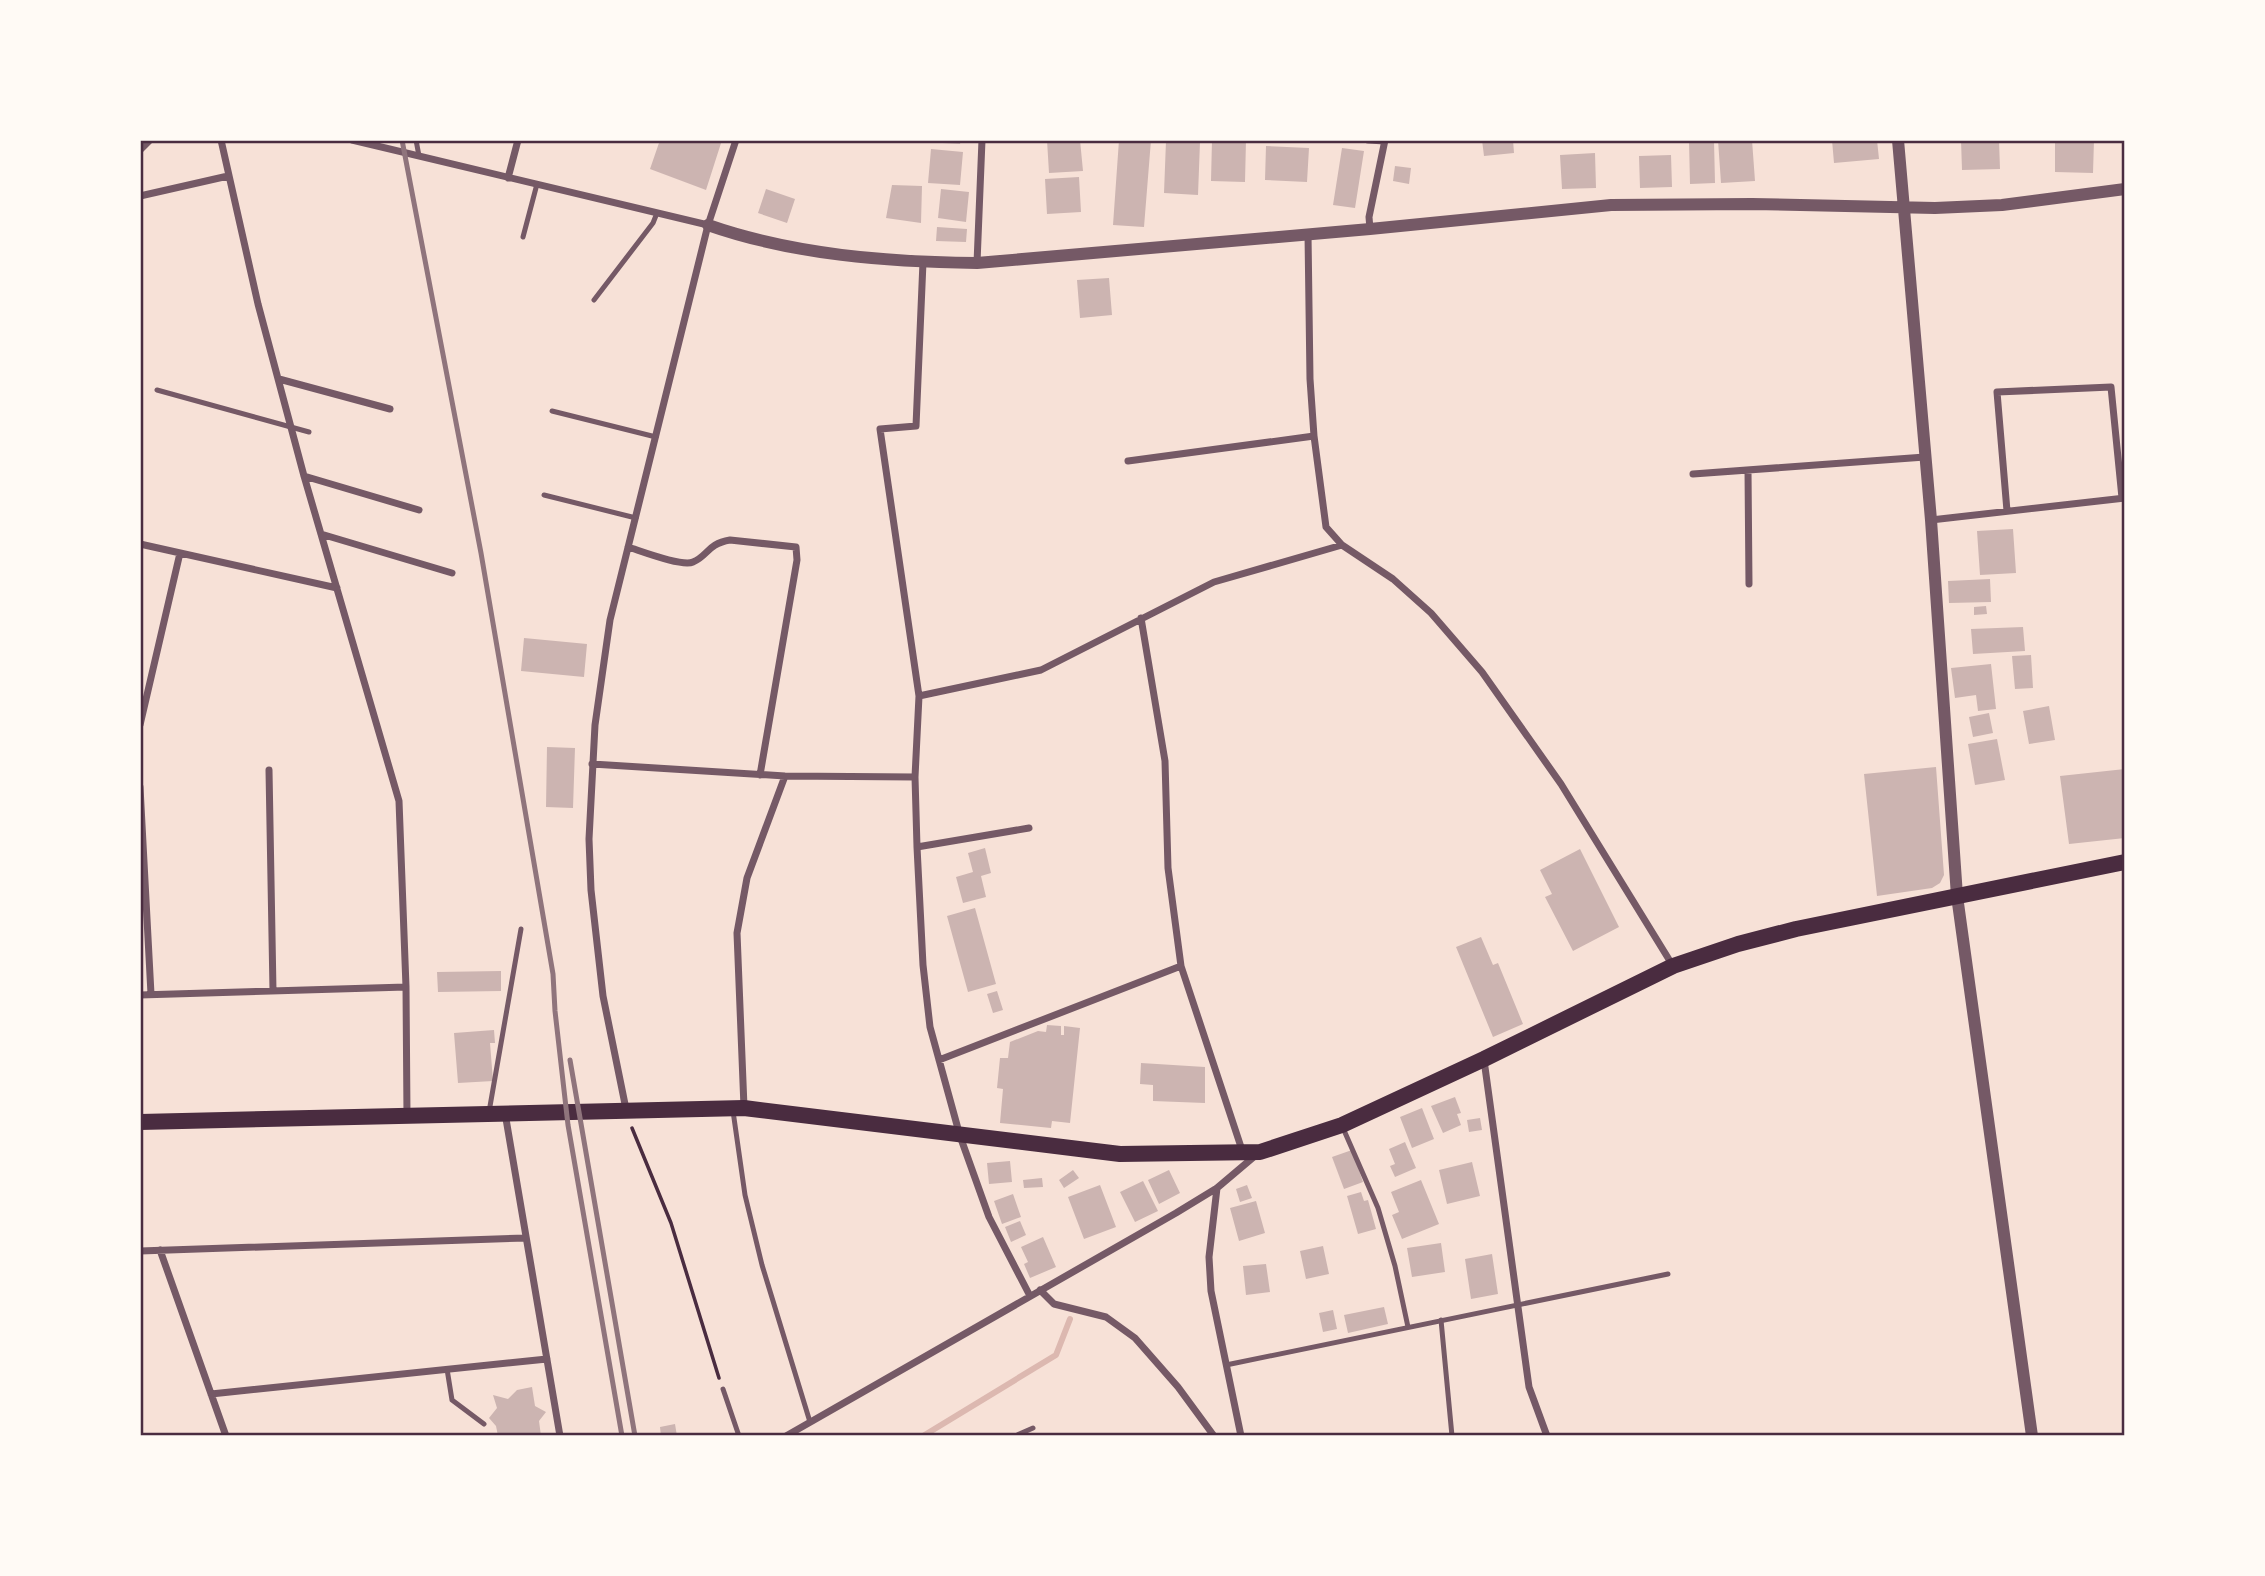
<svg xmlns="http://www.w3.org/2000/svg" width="2265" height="1576" font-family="Commissioner,sans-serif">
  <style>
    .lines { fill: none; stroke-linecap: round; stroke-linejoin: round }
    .stream { stroke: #dcb8b0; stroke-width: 6 }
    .building { fill: #ccb4b1 }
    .path { stroke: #4a2c40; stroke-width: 3.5 }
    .service { stroke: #755966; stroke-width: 5 }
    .minor { stroke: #755966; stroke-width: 7 }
    .tertiary { stroke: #755966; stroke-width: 12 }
    .primary { stroke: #4a2c40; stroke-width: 16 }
    .rail { stroke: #8f747c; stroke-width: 5 }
    .neatline { fill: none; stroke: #4a2c40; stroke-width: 2.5 }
  </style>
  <rect width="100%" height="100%" fill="#f7e1d7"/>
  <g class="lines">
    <!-- stream -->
    <path class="stream" d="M923,1436L1056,1355L1070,1319"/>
  </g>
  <!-- building -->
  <path class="building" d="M660,140H722L706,190L650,169Z
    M925,140H961L960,144L925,142Z
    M1047,140H1080L1083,171L1049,173Z
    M1119,140H1151L1144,227L1113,225Z
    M1212,140H1246L1245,182L1211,181Z
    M1482,140H1513L1514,153L1484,156Z
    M1718,140H1752L1755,181L1721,183Z
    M1832,140H1877L1879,159L1834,163Z
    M1961,140H1999L2000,169L1962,170Z
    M2055,140H2094L2093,173L2055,172Z
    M1166,141L1200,142L1198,195L1164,193Z
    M1689,141H1714L1715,183L1690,184Z
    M1266,146L1309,148L1307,182L1265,180Z
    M1342,148L1364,151L1355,208L1333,205Z
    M931,149L963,152L960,185L928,183Z
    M1595,153L1596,188L1562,189L1560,155Z
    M1671,155L1672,187L1640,188L1639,156Z
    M1395,166L1411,168L1409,184L1393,181Z
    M1079,177L1081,212L1047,214L1045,179Z
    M892,185L922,186L921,223L886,218Z
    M766,189L795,199L787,223L758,213Z
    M941,189L969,192L966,222L938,218Z
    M937,227L967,229L966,242L936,241Z
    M1109,278L1112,315L1080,318L1077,280Z
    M2013,529L2016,573L1980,575L1977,531Z
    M1990,579L1991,602L1949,603L1948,581Z
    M1986,606L1987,614L1974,615V607Z
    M2023,627L2025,651L1973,654L1971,629Z
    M524,638L587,644L584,677L521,671Z
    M2031,655L2033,688L2015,689L2012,656Z
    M1991,664L1996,709L1978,711L1976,695L1955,698L1951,668Z
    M2049,706L2055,740L2029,744L2023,711Z
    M1989,713L1993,733L1973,737L1969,717Z
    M1997,739L2005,780L1975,785L1968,744Z
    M547,747L575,748L573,808L546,807Z
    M1936,767L1944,875L1940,883L1932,888L1877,896L1864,774Z
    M2125,769V838L2069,844L2060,776Z
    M985,848L991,873L981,876L986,897L963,903L956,877L973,872L968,853Z
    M1580,849L1619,927L1573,951L1545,897L1552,894L1540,870Z
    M975,908L996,984L968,992L947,916Z
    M1481,937L1493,965L1498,963L1523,1024L1493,1037L1456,947Z
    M501,971V991L438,992L437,972Z
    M997,991L1003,1010L993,1013L987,994Z
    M1047,1025L1061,1026V1035H1064V1026L1080,1028L1070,1123L1052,1121L1051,1128L1000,1123L1003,1089L997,1088L1000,1058H1008L1010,1042L1038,1031L1046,1032Z
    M494,1030L495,1043H490L493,1081L458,1083L454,1033Z
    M1141,1063L1205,1067V1103L1153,1101V1085L1140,1084Z
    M1455,1097L1461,1113L1457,1114L1461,1125L1443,1133L1431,1106Z
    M1422,1108L1434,1139L1412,1148L1400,1117Z
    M1480,1118L1482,1130L1469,1132L1467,1120Z
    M1405,1142L1416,1168L1395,1177L1390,1166L1395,1164L1389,1149Z
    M1352,1150L1363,1182L1344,1189L1332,1157Z
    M1010,1161L1012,1182L989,1184L987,1163Z
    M1472,1162L1480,1196L1447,1204L1439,1170Z
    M1073,1170L1079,1178L1064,1188L1059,1180Z
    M1169,1170L1180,1193L1159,1204L1148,1180Z
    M1042,1178L1043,1187L1024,1188L1023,1180Z
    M1421,1180L1439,1224L1402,1239L1392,1215L1399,1212L1391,1192Z
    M1143,1181L1158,1211L1135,1222L1120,1192Z
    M1100,1185L1116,1227L1084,1239L1068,1197Z
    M1247,1185L1252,1198L1240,1202L1236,1189Z
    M1361,1192L1364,1201L1368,1200L1376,1229L1358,1234L1347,1196Z
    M1013,1194L1021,1217L1002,1224L994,1201Z
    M1256,1201L1265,1233L1239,1241L1230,1208Z
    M1020,1221L1026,1235L1011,1242L1005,1227Z
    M1043,1237L1056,1267L1030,1278L1024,1264L1028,1262L1021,1247Z
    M1441,1243L1445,1272L1412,1277L1407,1248Z
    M1323,1246L1329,1274L1306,1279L1300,1251Z
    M1492,1254L1498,1294L1471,1299L1465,1259Z
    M1266,1264L1270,1292L1246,1295L1243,1266Z
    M1384,1307L1388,1324L1348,1333L1344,1315Z
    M1333,1310L1337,1329L1323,1332L1319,1313Z
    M532,1387L535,1406L546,1412L539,1421L541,1436H498L496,1426L489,1418L497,1408L493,1395L508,1399L517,1390Z
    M675,1424L677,1436H661L660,1427Z"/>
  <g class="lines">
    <!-- path -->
    <path class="path" d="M632,1128L671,1223L719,1378"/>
    <!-- service -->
    <path class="service" d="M416,140L419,156
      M523,237L537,184
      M594,300L653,223L657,213
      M157,390L309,432
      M552,411L656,437
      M544,495L636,518
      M733,1111L745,1195L762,1265L810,1422
      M489,1112L521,929
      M1343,1128L1378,1208L1395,1266L1408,1327
      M1441,1320L1452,1436
      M1226,1365L1668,1274
      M447,1369L452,1400L484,1424
      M723,1389L739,1436
      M1015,1436L1033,1428"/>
    <!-- minor -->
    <path class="minor" d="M221,140L258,304L304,476L399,801L406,987L407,1115
      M352,140L708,225
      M1368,140L1385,141
      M140,150L150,140
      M508,178L518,140
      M140,196L228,176
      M1370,229L1369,217L1385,140
      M1308,234L1310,379L1314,436L1326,527L1342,545L1393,579L1431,613L1482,672L1561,784L1673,966
      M923,262L916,426L880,429L919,696L915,777L917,847L923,965L930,1027L960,1136L989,1217L1030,1296
      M977,263L982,140
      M279,379L390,409
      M1128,461L1314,436
      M1748,470L1749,584
      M1693,474L1925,457
      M304,476L419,510
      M2007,511L1997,392L2111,387L2122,498
      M1931,520L2125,498
      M321,534L452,573
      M140,544L337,588
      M628,547C641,551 682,567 693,562C708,556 707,544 730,540L796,547L797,560L760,775
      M1141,618L1165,761L1168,868L1181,966L1243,1153
      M919,696L1041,670L1214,582L1342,545
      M140,725L180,553
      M592,764L785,776L915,777
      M269,770L273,991
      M140,787L151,994
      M917,847L1029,828
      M140,995L406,987
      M939,1060L1181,966
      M1484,1060L1529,1387L1547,1436
      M744,1107L737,933L747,878L785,776
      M626,1109L603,996L591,890L589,839L595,725L610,620L708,225L736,140
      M505,1113L560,1436
      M1217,1188L1209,1257L1211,1291L1241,1436
      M160,1250L226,1436
      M140,1251L526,1238
      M1040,1290L1054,1304L1106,1317L1135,1338L1178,1387L1214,1436
      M211,1394L547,1359
      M786,1436L1176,1213L1217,1188L1256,1155"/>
    <!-- tertiary -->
    <path class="tertiary" d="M1898,140L1931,520L1957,896L2032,1436
      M708,225C794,255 888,262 977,263L1370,229L1611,205L1752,204L1935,208L2002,205L2125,189"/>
    <!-- primary -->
    <path class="primary" d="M140,1122L744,1108L1120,1154L1260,1152L1342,1125L1484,1059L1673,966L1738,944L1796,929L2125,862"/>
    <!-- rail -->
    <path class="rail" d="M402,140L481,553L553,974L555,1011L568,1125L622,1436
      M570,1060L635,1436"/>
  </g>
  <!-- border -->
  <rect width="2265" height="1576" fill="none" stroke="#fffaf5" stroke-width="284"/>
  <rect x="142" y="142" width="1981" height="1292" class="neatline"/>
</svg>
